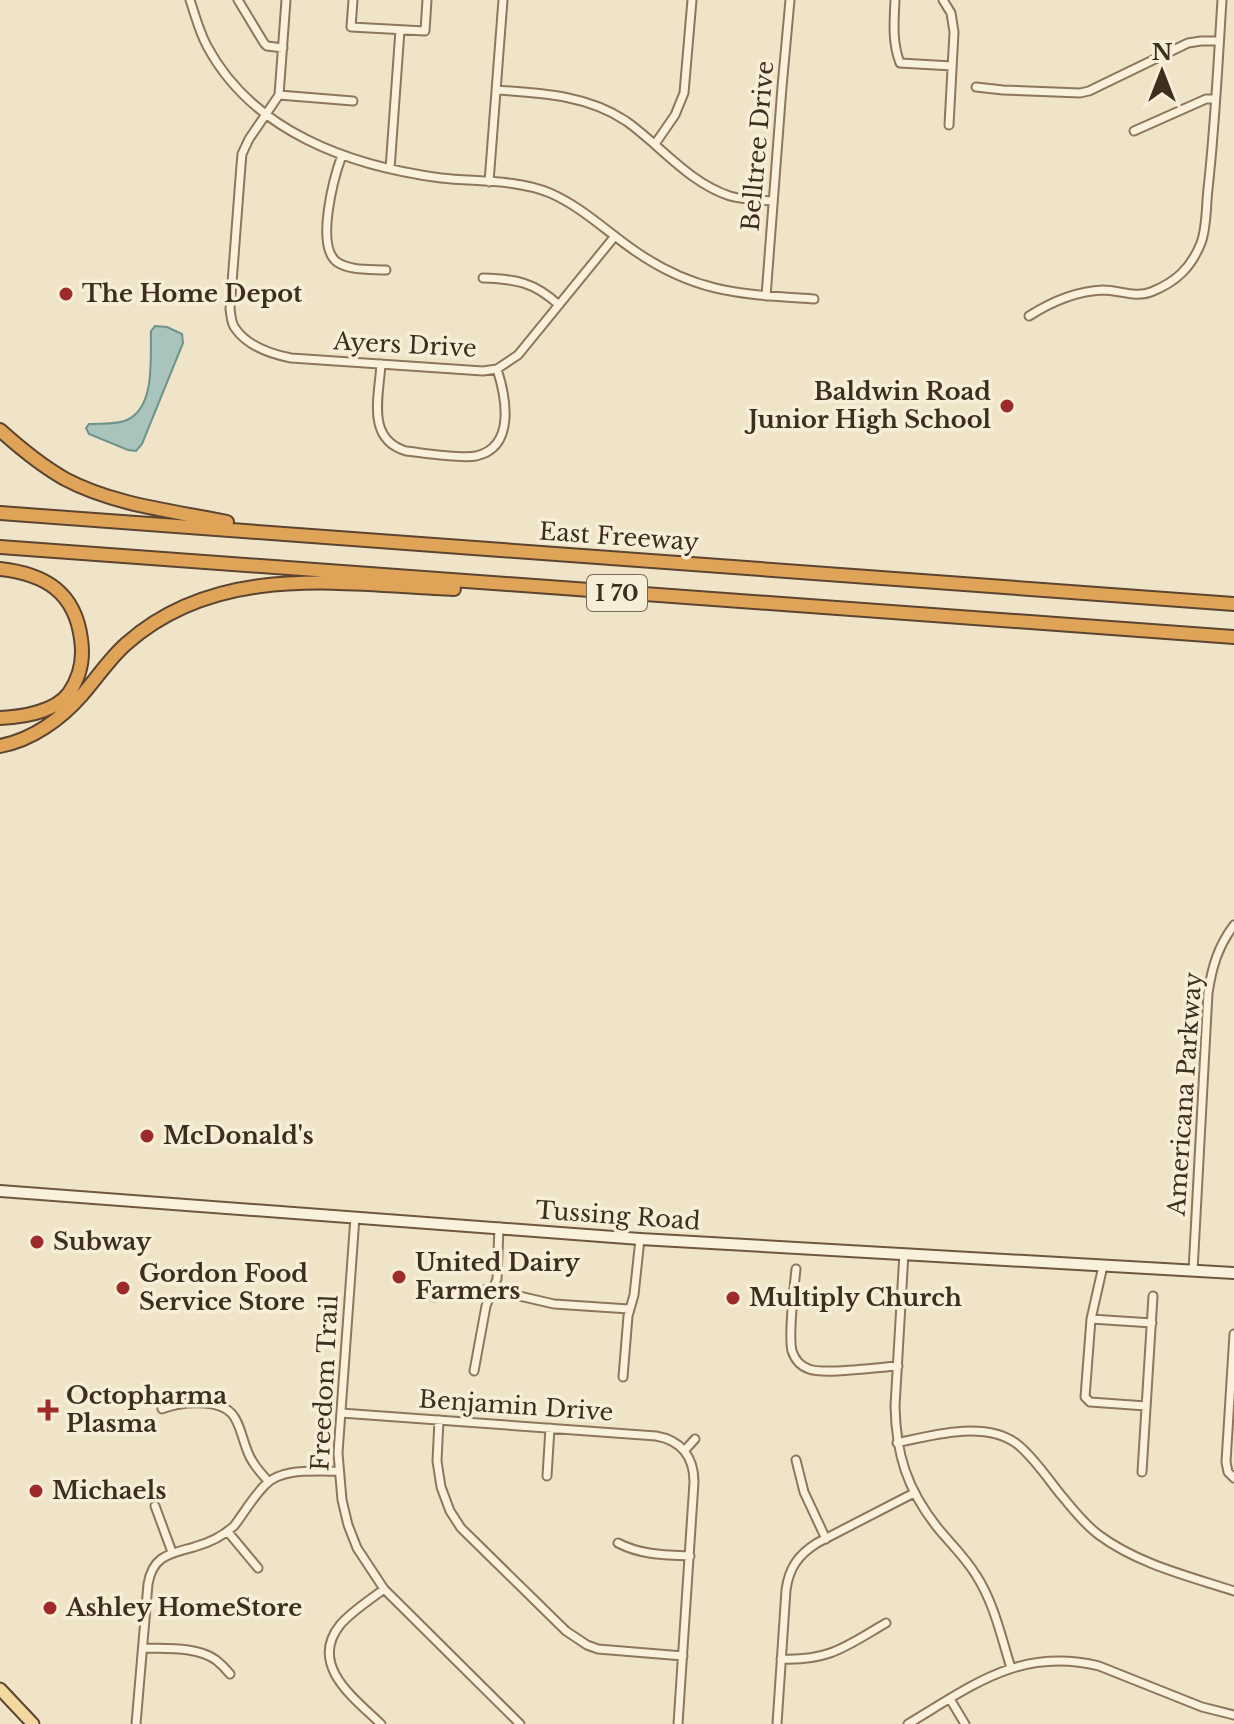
<svg xmlns="http://www.w3.org/2000/svg" width="1234" height="1724" font-family="'Libre Baskerville',serif">
  <style>
    .water { fill: #a9c4bc; stroke: #6f938a; stroke-width: 2 }
    .lines { fill: none; stroke-linecap: round; stroke-linejoin: round }
    .minor-casing { stroke: #8d765c; stroke-width: 11 }
    .secondary-casing { stroke: #6f573f; stroke-width: 14 }
    .primary-casing { stroke: #5b4430; stroke-width: 15 }
    .motorway-casing { stroke: #5b4430; stroke-width: 16 }
    .minor { stroke: #faf1dc; stroke-width: 7 }
    .secondary { stroke: #faf1dc; stroke-width: 10 }
    .primary { stroke: #f3d9a0; stroke-width: 11 }
    .motorway { stroke: #e0a458; stroke-width: 12 }
    .poi-dot { fill: #9e2a2b; stroke: #f7eed8; stroke-width: 3 }
    .labels { text-anchor: middle; stroke-width: 7; stroke-linejoin: round; paint-order: stroke }
    .shield { fill: #f7eed8; stroke: #756857; stroke-width: 2 }
    .shield-label { font-size: 22px; font-weight: bold; fill: #3d2e20 }
    .street-label { font-size: 24px; fill: #3d2e20; stroke: #f7eed8 }
    .poi-label { font-size: 24px; font-weight: bold; fill: #3d2e20; stroke: #f7eed8; text-anchor: start }
  </style>
  <rect width="100%" height="100%" fill="#f0e4c8"/>
  <!-- water -->
  <path class="water" d="M155,326L167,327L182,334L183,343L142,444L136,451L128,450L89,434L86,428L89,424C101,423 117,425 127,420C156,407 150,357 151,331Z"/>
  <g class="lines">
    <defs>
      <path id="minor" d="M190,0C195,15 199,31 207,46C253,132 350,166 441,178C477,182 516,179 550,193C582,207 606,231 635,251C697,294 742,294 814,299
        M238,0L264,43L267,46L283,48
        M286,0L279,95L249,139L242,154L241,165L230,309C231,315 231,323 235,328C247,346 271,354 291,358L483,371L497,369L518,355L615,236
        M353,0L351,27L425,31L427,0
        M895,0C894,23 892,42 900,63L952,66
        M943,0L951,13L954,32L949,125
        M976,87L1003,90L1080,93L1089,91L1188,43L1201,41H1219
        M496,90C541,93 587,95 626,121C660,145 689,183 730,196C744,200 759,200 773,201
        M279,95L353,101
        M1134,131L1206,99H1215
        M655,144L675,115L684,93L692,0
        M342,155C334,177 315,246 337,262C350,271 371,269 386,270
        M390,169L400,30
        M489,182L503,0
        M483,278C516,279 534,282 559,305
        M766,296L782,87L790,0
        M1029,316C1051,302 1077,291 1103,290C1119,290 1135,298 1151,292C1176,282 1191,268 1201,243C1207,227 1206,205 1208,189C1215,126 1218,63 1222,0
        M381,364C379,397 366,439 406,451C424,453 460,459 476,456C516,447 506,397 497,369
        M355,1217L338,1453L342,1500L348,1525L357,1548L384,1589L520,1724
        M904,1253L895,1406C896,1454 907,1489 937,1527C950,1543 965,1557 976,1575C994,1603 1001,1636 1011,1668
        M1103,1266L1091,1319L1085,1397L1090,1402L1146,1406
        M796,1269C794,1289 788,1334 792,1351C795,1360 800,1366 809,1369C824,1375 878,1367 898,1366
        M1193,1271L1208,993C1212,967 1218,946 1234,925
        M434,1297L473,1290H493L554,1304L629,1309
        M1091,1319L1152,1323
        M1234,1334L1226,1462L1228,1472L1234,1478
        M474,1371L486,1306L497,1279L499,1227
        M623,1377L628,1316L634,1295L640,1239
        M162,1409C177,1403 189,1402 205,1403C239,1406 237,1424 247,1450C251,1462 260,1472 268,1481
        M341,1413L656,1436C681,1440 694,1457 694,1482L678,1724
        M439,1420L437,1461L441,1487L450,1511L461,1528L566,1631L587,1645L598,1649L683,1656
        M897,1443C932,1435 986,1420 1017,1444C1033,1456 1048,1479 1061,1495C1073,1509 1084,1524 1099,1535C1138,1564 1188,1576 1234,1591
        M685,1450L695,1439
        M796,1460L804,1492L826,1539
        M1142,1472L1153,1296
        M547,1476L550,1428
        M155,1506L172,1552
        M228,1532L258,1568
        M618,1543C641,1555 665,1555 690,1556
        M143,1648C165,1649 197,1646 216,1660C221,1664 226,1669 230,1674
        M781,1659C830,1661 846,1646 886,1623
        M950,1699L965,1724
        M136,1724L148,1584C153,1555 170,1554 194,1547C209,1543 223,1536 234,1526C244,1513 253,1497 265,1485C282,1467 316,1472 339,1471
        M381,1724C355,1699 308,1665 340,1625C352,1611 370,1600 384,1589
        M777,1724L786,1590C789,1568 798,1555 817,1543L914,1493
        M908,1724C973,1685 1020,1647 1099,1666L1202,1707L1234,1715"/>
      <path id="secondary" d="M0,1191L640,1239L1234,1273"/>
      <path id="primary" d="M0,1689L33,1724"/>
      <path id="motorway" d="M0,430C20,448 42,466 65,479C114,505 173,511 227,522
        M0,513L1234,604
        M0,547L1234,637
        M0,569C45,574 75,592 81,639C84,658 80,677 69,693C55,712 22,717 0,718
        M0,746C32,740 61,719 82,695C97,678 109,659 126,644C218,562 341,584 454,589"/>
    </defs>
    <!-- minor casing -->
    <use href="#minor" class="minor-casing"/>
    <!-- secondary casing -->
    <use href="#secondary" class="secondary-casing"/>
    <!-- primary casing -->
    <use href="#primary" class="primary-casing"/>
    <!-- motorway casing -->
    <use href="#motorway" class="motorway-casing"/>
    <!-- minor -->
    <use href="#minor" class="minor"/>
    <!-- secondary -->
    <use href="#secondary" class="secondary"/>
    <!-- primary -->
    <use href="#primary" class="primary"/>
    <!-- motorway -->
    <use href="#motorway" class="motorway"/>
  </g>
  <!-- markers -->
  <g class="poi-dot">
    <circle cx="66" cy="294" r="8"/>
    <circle cx="1007" cy="406" r="8"/>
    <circle cx="147" cy="1136" r="8"/>
    <circle cx="37" cy="1242" r="8"/>
    <circle cx="399" cy="1277" r="8"/>
    <circle cx="123" cy="1288" r="8"/>
    <circle cx="733" cy="1298" r="8"/>
    <path d="M44 1398h8v8h8v8h-8v8h-8v-8h-8v-8h8z"/>
    <circle cx="36" cy="1491" r="8"/>
    <circle cx="50" cy="1608" r="8"/>
  </g>
  <g class="labels">
    <!-- shield labels -->
    <rect class="shield" x="587" y="575" width="60" height="36" rx="6"/>
    <g class="shield-label">
      <text x="617" y="601">I 70</text>
    </g>
    <!-- street labels -->
    <g class="street-label">
      <text transform="translate(758 146) rotate(-85)" y="8">Belltree Drive</text>
      <text transform="translate(405 345) rotate(3)" y="8">Ayers Drive</text>
      <text transform="translate(619 537) rotate(4)" y="8">East Freeway</text>
      <text transform="translate(1185 1094) rotate(-86)" y="8">Americana Parkway</text>
      <text transform="translate(618 1216) rotate(4)" y="8">Tussing Road</text>
      <text transform="translate(325 1383) rotate(-87)" y="8">Freedom Trail</text>
      <text transform="translate(516 1406) rotate(4)" y="8">Benjamin Drive</text>
    </g>
    <!-- poi labels -->
    <g class="poi-label">
      <text x="82" y="302">The Home Depot</text>
      <text x="991" y="400" text-anchor="end">Baldwin Road<tspan x="991" dy="28">Junior High School</tspan></text>
      <text x="163" y="1144">McDonald's</text>
      <text x="53" y="1250">Subway</text>
      <text x="415" y="1271">United Dairy<tspan x="415" dy="28">Farmers</tspan></text>
      <text x="139" y="1282">Gordon Food<tspan x="139" dy="28">Service Store</tspan></text>
      <text x="749" y="1306">Multiply Church</text>
      <text x="66" y="1404">Octopharma<tspan x="66" dy="28">Plasma</tspan></text>
      <text x="52" y="1499">Michaels</text>
      <text x="66" y="1616">Ashley HomeStore</text>
    </g>
  </g>
  <!-- north arrow -->
  <g transform="translate(1162 72)" stroke="#f7eed8" stroke-width="6" paint-order="stroke">
  <path d="M0-6L14 30L0 20L-14 30Z" fill="#3d2e20"/>
  <text y="-12" font-size="22" font-weight="bold" text-anchor="middle" fill="#3d2e20">N</text>
  </g>
</svg>
